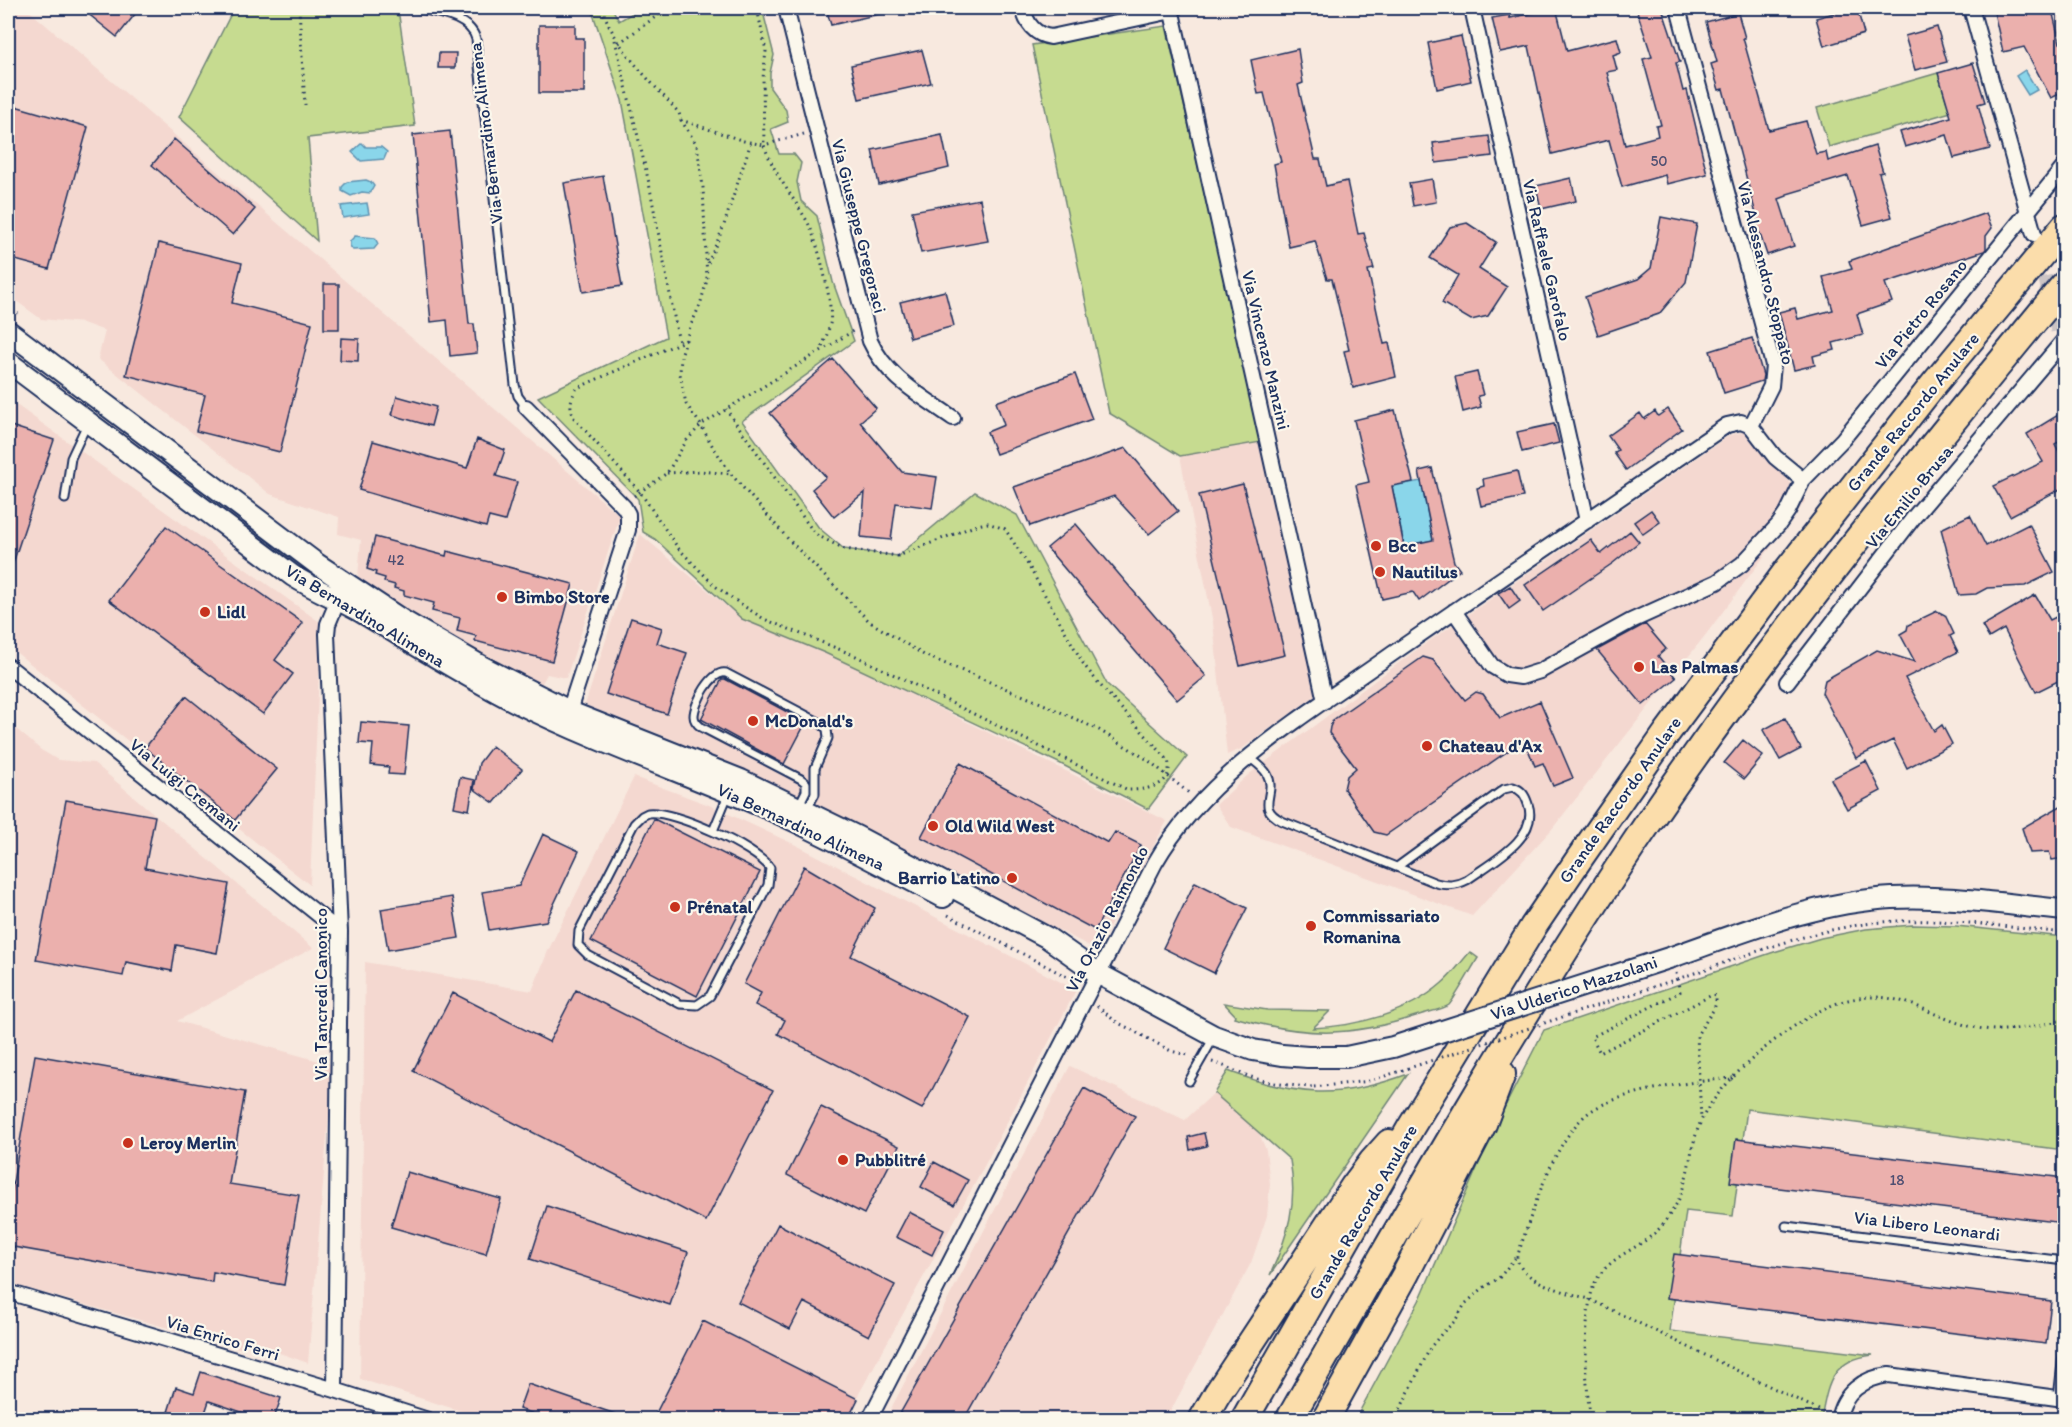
<svg xmlns="http://www.w3.org/2000/svg" width="2072" height="1427" font-family="Itim,sans-serif">
  <style>
    .built { fill: #f4d8d0 }
    .green { fill: #c6db90; stroke: #708577; stroke-width: 1.5 }
    .water { fill: #8ad6ea; stroke: #5e93b2; stroke-width: 1.5 }
    .building { fill: #ebb0ad; stroke: #1b2f5e; stroke-width: 1.5 }
    .lines { fill: none; stroke-linecap: round; stroke-linejoin: round }
    .street-tunnel { stroke: #ccc4c5; stroke-width: 14; stroke-dasharray: 14 7; stroke-linecap: butt }
    .lane-casing { stroke: #1b2f5e; stroke-width: 11 }
    .street-casing { stroke: #1b2f5e; stroke-width: 18 }
    .secondary-casing { stroke: #1b2f5e; stroke-width: 24 }
    .highway-casing { stroke: #1b2f5e; stroke-width: 30 }
    .path { stroke: #1b2f5e; stroke-width: 3; stroke-dasharray: 1.5 4.5; stroke-linecap: butt }
    .lane { stroke: #fbf7ec; stroke-width: 7 }
    .street { stroke: #fbf7ec; stroke-width: 14 }
    .secondary { stroke: #fbf7ec; stroke-width: 20 }
    .highway { stroke: #fbddab; stroke-width: 26 }
    .secondary-bridge-casing { stroke: #1b2f5e; stroke-width: 24; stroke-linecap: butt }
    .path-bridge { stroke: #1b2f5e; stroke-width: 3; stroke-dasharray: 1.5 4.5; stroke-linecap: butt }
    .secondary-bridge { stroke: #fbf7ec; stroke-width: 20 }
    .poi-dot { fill: #c8321e; stroke: #fbf7ec; stroke-width: 2 }
    .labels { text-anchor: middle; stroke-width: 4.5; stroke-linejoin: round; paint-order: stroke }
    .number-label { font-size: 15px; fill: #4f4f72 }
    .street-label { font-size: 18px; fill: #1b2f5e; stroke: #fbf7ec }
    .poi-label { font-size: 18px; font-weight: bold; fill: #1b2f5e; stroke: #fbf7ec; text-anchor: start }
  </style>
  <rect width="100%" height="100%" fill="#f8e9df"/>
  <filter id="ink" filterUnits="userSpaceOnUse"><feTurbulence type="fractalNoise" baseFrequency=".0167" numOctaves="2"/><feDisplacementMap in="SourceGraphic" scale="12" xChannelSelector="R" yChannelSelector="G"/><feConvolveMatrix kernelMatrix="1 2 1 2 8 2 1 2 1" color-interpolation-filters="sRGB"/></filter>
  <g filter="url(#ink)">
    <!-- built -->
    <path class="built" d="M8,8H26L620,516L566,678L547,674L541,685L478,653L415,616L358,577L361,540L338,534L339,517L270,494L98,359L105,331L83,323L41,319L8,295Z
      M8,399L321,623L310,885L8,646Z
      M1744,432L1806,500L1707,633L1552,829L1472,916L1231,827L1216,805L1248,775L1415,651L1730,435Z
      M1261,442L1316,695L1243,748L1227,755L1213,623L1180,456Z
      M640,534L742,619L825,653L898,688L1167,821L1097,950L834,814L672,739L585,705Z
      M8,722L41,750L58,760L94,763L313,948L177,1021L333,1065L308,1363L248,1342L243,1349L8,1283Z
      M634,777L709,805L798,846L1076,990L978,1178L845,1419H486L360,1379L365,962L532,991L548,951Z
      M1070,1066L1185,1120L1214,1093L1259,1133L1266,1150L1270,1184L1267,1216L1251,1263L1166,1419L885,1420Z"/>
    <!-- green -->
    <path class="green" d="M234,8H369L399,16L415,126L308,138L317,241L179,117Z
      M591,8H612L619,21L641,8H762L774,55L770,73V88L786,110L788,122L771,129L779,154H794L801,163L797,182L801,201L817,216L833,282L854,341L742,421L819,528L844,549L898,556L975,492L1017,515L1107,684L1187,757L1148,809L1059,763L825,653L742,619L655,539L643,532L638,499L538,397L666,337L622,100Z
      M1166,26L1261,442L1180,456L1109,413L1032,45Z
      M1938,73L1947,103L1965,108L1829,147L1817,108Z
      M1912,925L1956,926L2064,937V1150L1747,1109L1733,1216L1686,1211L1670,1331L1873,1355C1830,1360 1828,1385 1821,1419L1355,1420L1420,1299L1497,1122L1544,1030L1774,952L1821,938L1866,929Z
      M1470,952L1478,958C1473,966 1454,1000 1449,1005C1442,1010 1427,1012 1419,1015C1349,1038 1304,1037 1234,1017L1235,1015L1224,1003L1267,1010L1330,1011L1313,1028C1357,1026 1408,1013 1441,984C1452,975 1460,963 1470,952Z
      M1228,1071C1297,1097 1338,1100 1408,1074L1270,1275C1288,1236 1298,1203 1290,1160L1214,1093Z"/>
    <!-- water -->
    <path class="water" d="M2025,70L2037,90L2028,95L2016,76Z
      M362,143L366,147H381L387,152L384,159L361,161L352,152Z
      M366,180L371,182L374,186L370,193L362,192L351,196L342,191V187L347,182Z
      M367,203L369,214L343,218L341,206Z
      M355,236L375,238L378,244L374,249L353,250L350,246V241Z
      M1421,481L1433,540L1404,546L1392,486Z"/>
    <!-- building -->
    <path class="building" d="M81,8H140L117,37Z
      M826,8H883L884,13L831,25Z
      M1556,8L1567,51L1617,38L1621,52L1613,55L1617,70L1607,72L1625,145L1658,136L1656,126L1661,125L1643,59L1652,57L1636,8H1662L1680,62L1676,63L1683,91L1687,90L1707,174L1667,184L1665,175L1622,187L1609,140L1552,154L1529,46L1500,52L1492,18L1509,15L1510,18Z
      M1852,8H1857L1864,34L1824,46L1816,18Z
      M1993,8H2044L2045,11L2052,10L2060,43L2064,40V92L2051,98L2024,47L2003,52Z
      M1738,13L1745,38H1743L1769,130L1806,121L1816,154L1826,152L1828,161L1875,146L1883,172L1879,173L1892,217L1863,225L1848,176L1787,194V196L1779,199L1794,246L1767,255L1755,219L1757,218L1723,89L1719,90L1711,64L1717,62L1706,22Z
      M539,25H575V38H584V93H539Z
      M1937,27L1947,62L1915,70L1905,36Z
      M1461,36L1471,81L1437,89L1428,43Z
      M1298,49L1303,83L1298,85L1315,159H1320L1326,186L1347,181L1358,234L1364,233L1374,269L1368,270L1384,344L1389,343L1396,377L1353,388L1344,351L1349,350L1332,279H1327L1315,241L1289,247L1274,164L1281,162L1264,93L1258,94L1251,60Z
      M922,50L931,83L859,99L851,65Z
      M439,53H456L455,68H438Z
      M1973,63L1985,102L1978,104L1990,149L1954,158L1947,135L1905,147L1900,132L1951,117L1938,73Z
      M8,104L88,127L49,269L8,258Z
      M450,131L469,324H474L477,353L450,356L447,320L431,322L413,135Z
      M942,135L949,168L879,185L872,150Z
      M1489,136L1492,156L1436,163L1433,143Z
      M174,139L255,209L233,235L152,165Z
      M603,176L622,286L583,292L564,183Z
      M1571,178L1576,201L1541,209L1536,186Z
      M1432,179L1436,202L1413,206L1409,183Z
      M980,199L988,241L921,253L912,211Z
      M1986,213L1992,228L1986,236V249L1984,251L1885,283L1892,302L1857,314L1863,335L1833,343L1835,350L1813,356L1815,365L1794,370L1779,312L1795,308L1798,319L1833,310L1823,277L1852,269L1849,261Z
      M1661,217L1697,224L1686,282L1659,314L1598,335L1585,297L1638,279L1651,268Z
      M1467,223L1496,242L1479,269L1507,287L1488,316L1471,320L1442,303L1458,275L1430,258L1450,227Z
      M159,243L242,263L232,303L312,323L280,452L196,431L205,395L126,375Z
      M324,284H339V329H324Z
      M945,291L954,326L910,338L900,302Z
      M341,338L359,339L358,361L340,360Z
      M1752,338L1763,375L1762,381L1724,393L1710,351Z
      M833,359L876,408L860,422L902,472L937,477L932,508L896,503L891,540L861,537L865,492L834,517L812,489L826,477L770,413Z
      M1477,372L1483,395L1478,396L1481,407L1463,412L1455,377Z
      M1075,374L1092,419L996,454L987,432L1004,425L996,402Z
      M397,396L436,407L431,426L392,415Z
      M1668,409L1682,429L1626,470L1614,453L1618,450L1608,436L1640,413L1644,419L1655,411L1658,416Z
      M1395,410L1413,482L1392,486L1404,546L1433,540L1419,471L1432,468L1454,562L1460,570L1419,601L1413,592L1382,599L1356,485L1369,482L1354,420Z
      M2058,415L2064,427V439L2055,444L2064,461V487L2010,516L1993,486L2043,462L2027,434Z
      M1554,424L1559,443L1522,452L1517,432Z
      M8,425L54,440L10,572H8Z
      M477,439L505,450L496,476L517,482L505,521L489,517L486,527L359,490L373,441L467,468Z
      M1126,448L1178,511L1149,534L1114,496L1030,526L1014,487Z
      M1517,471L1523,497L1481,506L1477,488L1484,486L1483,479Z
      M1243,484L1285,655L1240,666L1199,495Z
      M1651,510L1660,522L1643,534L1634,522Z
      M1970,515L1986,546L2029,524L2054,572L2025,586L1987,588L1976,594L1959,595L1941,529Z
      M1076,524L1206,676L1177,700L1047,548Z
      M166,526L303,623L275,660L293,674L263,714L109,600Z
      M1630,531L1639,542L1613,563L1543,611L1525,585L1591,540L1601,554Z
      M375,537L446,556L447,551L573,584L552,661L475,641L476,636L457,631L460,618L432,611L434,603L404,595V591L394,588L395,585L384,582L385,578L375,575L376,572L367,569Z
      M1510,586L1520,601L1509,609L1498,593Z
      M2035,595L2050,620L2064,613V678L2036,692L2004,629L1989,638L1982,626Z
      M1937,611L1945,615L1954,634L1950,636L1958,652L1905,678L1934,731L1942,725L1952,744L1907,768L1893,740L1856,758L1822,693L1825,680L1877,650L1915,662L1900,634L1907,630L1908,625Z
      M631,618L662,628L657,643L687,653L667,714L606,694Z
      M1645,624L1666,649L1658,656L1676,678L1643,705L1597,650Z
      M1423,657L1433,660L1465,700L1476,692L1483,694L1500,718L1540,701L1573,778L1553,786L1543,763L1535,766L1524,740L1386,835L1374,832L1344,789L1347,776L1356,768L1329,733L1330,727L1333,720Z
      M722,679H725L806,722L784,764L701,719Z
      M186,696L277,769L235,820L145,748Z
      M1785,718L1801,749L1780,760L1763,730Z
      M361,722L409,726L404,775L388,774L389,767L371,765L373,744L359,743Z
      M1743,740L1763,756L1744,779L1724,763Z
      M492,746L522,769L494,803L474,789L479,763Z
      M1866,761L1881,791L1847,809L1831,779Z
      M960,763L1108,843L1115,832L1141,845L1095,930L921,837Z
      M460,777L474,780L469,810L454,807Z
      M66,800L155,816L145,868L229,884L217,953L176,945L172,971L126,962L123,976L36,960Z
      M2064,804V858L2052,860L2049,852L2030,853L2022,828Z
      M654,819L760,872L697,996L591,941Z
      M543,834L579,851L546,921L489,930L482,892L519,886Z
      M804,866L875,908L851,956L970,1017L922,1109L778,1034L785,1020L755,1005L761,993L744,984Z
      M1195,882L1247,908L1214,973L1163,948Z
      M452,897L459,938L388,950L381,909Z
      M576,990L773,1090L706,1221L413,1071L453,993L549,1042Z
      M35,1055L245,1092L229,1184L299,1195L284,1285L213,1272L212,1282L8,1246V1211Z
      M1084,1088L1135,1116L964,1419H897Z
      M821,1107L899,1146L864,1214L787,1175Z
      M1204,1133L1207,1146L1190,1150L1188,1137Z
      M1736,1139L2064,1178V1223L1730,1182Z
      M934,1162L968,1180L954,1205L921,1187Z
      M407,1172L501,1199L486,1254L391,1227Z
      M547,1206L688,1252L670,1305L530,1259Z
      M909,1212L944,1230L932,1255L896,1237Z
      M778,1224L895,1285L869,1336L804,1302L790,1329L738,1302Z
      M1674,1254L2051,1301L2046,1344L1667,1298Z
      M703,1321L858,1399L848,1419H653Z
      M201,1372L281,1398L274,1419H251L253,1416L209,1401L203,1419H191L168,1412L176,1387L194,1393Z
      M528,1384L624,1417L623,1419H549L519,1409Z"/>
    <g class="lines">
      <!-- street-tunnel -->
      <path class="street-tunnel" d="M2040,256L2058,333"/>
      <defs>
        <path id="lane" d="M417,8C437,13 470,17 476,39L515,385L518,396L526,407
          M65,499L71,458L87,424
          M1249,757C1255,762 1263,767 1267,774C1278,794 1254,807 1282,821L1436,883C1447,886 1456,886 1467,880C1490,863 1540,838 1528,804C1525,795 1522,790 1513,787L1504,789L1397,867
          M799,805L806,791V783L801,779L701,727C697,724 694,721 694,716C694,703 712,670 726,673L819,722L827,729L828,738L815,768V794L807,809
          M648,813C674,810 755,847 770,868L768,885L710,996L697,1005L680,1004L588,955L578,945L579,931L634,824L642,816Z
          M713,831L728,795
          M1189,1081L1213,1039
          M1786,1226L2064,1261
          M2058,1398L2064,1346"/>
        <path id="street" d="M786,8L870,341C886,377 922,396 953,418
          M1023,8C1026,23 1035,35 1051,37L1172,11
          M1171,8L1325,701
          M1472,8L1587,521
          M1678,8L1773,365L1771,386L1751,426
          M1971,8L2034,234
          M526,407L624,507L628,514V530L569,711
          M1751,426L1775,457L1803,480
          M1454,611L1492,666L1507,675L1521,677L1540,671L1631,621L1717,582L1742,564L1779,524L1788,511L1803,480L1843,439L2064,167
          M8,666L340,932
          M1787,682L1914,517L2064,340
          M8,1292L335,1390L428,1420
          M335,1390L340,932L327,634L328,624L338,600
          M869,1420L1155,863C1206,773 1309,713 1392,654C1503,577 1615,502 1727,425L1741,422L1751,426
          M1838,1420C1843,1393 1863,1378 1889,1375L2064,1399"/>
        <path id="secondary" d="M8,331L317,564L405,622L481,666L575,714L741,780L858,837L1048,938L1099,974L1214,1036L1253,1050L1282,1055L1308,1057
          M8,362L293,576C315,590 339,599 361,612C413,643 464,676 518,703C601,744 689,774 773,811C831,837 887,868 943,897
          M1672,957C1743,932 1816,902 1892,898C1949,895 2008,905 2064,910"/>
        <path id="highway" d="M1202,1420L1217,1394L1354,1186L1372,1162L1389,1143
          M1244,1420L1411,1127L1533,927L1579,859L1666,734L1789,568L1934,384L2064,227
          M1289,1420C1400,1225 1510,1030 1634,844C1765,648 1915,466 2064,285
          M1325,1420L1405,1275L1483,1124L1502,1074"/>
      </defs>
      <!-- lane casing -->
      <use href="#lane" class="lane-casing"/>
      <!-- street casing -->
      <use href="#street" class="street-casing"/>
      <!-- secondary casing -->
      <use href="#secondary" class="secondary-casing"/>
      <!-- highway casing -->
      <use href="#highway" class="highway-casing"/>
      <!-- path -->
      <path class="path" d="M299,8L305,105
        M602,8C616,50 650,80 679,113L681,120L744,141L764,145L763,78L766,51L757,8
        M615,40L649,183L679,343
        M619,43L668,8
        M681,120L697,145L703,187L707,280L700,305L690,327L681,356L680,374L686,404L701,425L710,442L731,474L789,540L870,622L924,655L1041,703L1099,730L1148,760L1190,794
        M804,134L764,145C774,174 792,195 807,221C817,238 834,305 830,324C828,333 824,342 821,350
        M708,263L723,228L751,142
        M8,306L18,314
        M686,340L577,388C570,400 569,406 574,418L640,492L678,548L715,586L742,605L764,619L856,656L1128,790C1147,790 1175,786 1168,760L1100,685L1084,665L1027,563L1005,529L988,523L977,525L898,556L844,549L815,534L726,409
        M667,473L700,471L731,474
        M634,496L667,473L687,440L701,425L853,331
        M948,915L1075,981
        M1676,973L1680,992L1592,1037L1600,1053L1712,995L1716,996V1003L1714,1009L1697,1035L1701,1120
        M1677,979C1743,957 1812,928 1883,922C1943,917 2005,927 2064,933
        M1097,1006L1115,1021L1171,1051L1191,1056
        M1212,1062C1223,1065 1232,1070 1243,1074C1265,1083 1290,1086 1314,1087
        M1733,1078C1696,1081 1615,1091 1587,1114C1552,1143 1532,1214 1517,1257C1518,1281 1569,1293 1589,1299L1823,1412
        M1395,1420L1430,1348L1442,1333L1455,1321L1465,1304L1483,1288L1499,1278L1515,1258
        M1591,1420C1585,1390 1583,1312 1594,1285C1607,1254 1645,1249 1664,1223C1670,1214 1679,1202 1682,1191C1690,1169 1691,1143 1701,1121C1719,1079 1800,1013 1844,1001C1904,985 1932,1022 1984,1029C2010,1033 2039,1025 2064,1020"/>
      <!-- lane -->
      <use href="#lane" class="lane"/>
      <!-- street -->
      <use href="#street" class="street"/>
      <!-- secondary -->
      <use href="#secondary" class="secondary"/>
      <!-- highway -->
      <use href="#highway" class="highway"/>
      <defs>
        <path id="secondary-bridge" d="M1308,1057H1346L1393,1047L1672,957"/>
      </defs>
      <!-- secondary-bridge casing -->
      <use href="#secondary-bridge" class="secondary-bridge-casing"/>
      <!-- path-bridge -->
      <path class="path-bridge" d="M1314,1087L1370,1081L1677,979"/>
      <!-- secondary-bridge -->
      <use href="#secondary-bridge" class="secondary-bridge"/>
    </g>
  </g>
  <!-- markers -->
  <g class="poi-dot">
    <circle cx="1376" cy="546" r="6"/>
    <circle cx="1380" cy="572" r="6"/>
    <circle cx="502" cy="597" r="6"/>
    <circle cx="205" cy="612" r="6"/>
    <circle cx="1639" cy="667" r="6"/>
    <circle cx="753" cy="721" r="6"/>
    <circle cx="1427" cy="746" r="6"/>
    <circle cx="933" cy="826" r="6"/>
    <circle cx="1012" cy="878" r="6"/>
    <circle cx="675" cy="907" r="6"/>
    <circle cx="1311" cy="926" r="6"/>
    <circle cx="128" cy="1143" r="6"/>
    <circle cx="843" cy="1160" r="6"/>
  </g>
  <g class="labels">
    <!-- number labels -->
    <g class="number-label">
      <text x="1659" y="166">50</text>
      <text x="396" y="565">42</text>
      <text x="1897" y="1185">18</text>
    </g>
    <!-- street labels -->
    <g class="street-label">
      <text transform="translate(486 133) rotate(-97)" y="6">Via Bernardino Alimena</text>
      <text transform="translate(859 226) rotate(76)" y="6">Via Giuseppe Gregoraci</text>
      <text transform="translate(1547 260) rotate(77)" y="6">Via Raffaele Garofalo</text>
      <text transform="translate(1766 273) rotate(76)" y="6">Via Alessandro Stoppato</text>
      <text transform="translate(1921 314) rotate(-51)" y="6">Via Pietro Rosano</text>
      <text transform="translate(1266 350) rotate(77)" y="6">Via Vincenzo Manzini</text>
      <text transform="translate(1913 412) rotate(-51)" y="6">Grande Raccordo Anulare</text>
      <text transform="translate(1909 497) rotate(-51)" y="6">Via Emilio Brusa</text>
      <text transform="translate(365 616) rotate(31)" y="6">Via Bernardino Alimena</text>
      <text transform="translate(185 785) rotate(39)" y="6">Via Luigi Cremani</text>
      <text transform="translate(1620 800) rotate(-55)" y="6">Grande Raccordo Anulare</text>
      <text transform="translate(801 827) rotate(25)" y="6">Via Bernardino Alimena</text>
      <text transform="translate(1107 919) rotate(-63)" y="6">Via Orazio Raimondo</text>
      <text transform="translate(1574 988) rotate(-18)" y="6">Via Ulderico Mazzolani</text>
      <text transform="translate(321 994) rotate(-90)" y="6">Via Tancredi Canonico</text>
      <text transform="translate(1363 1212) rotate(-60)" y="6">Grande Raccordo Anulare</text>
      <text transform="translate(1927 1226) rotate(7)" y="6">Via Libero Leonardi</text>
      <text transform="translate(223 1338) rotate(17)" y="6">Via Enrico Ferri</text>
    </g>
    <!-- poi labels -->
    <g class="poi-label">
      <text x="1388" y="552">Bcc</text>
      <text x="1392" y="578">Nautilus</text>
      <text x="514" y="603">Bimbo Store</text>
      <text x="217" y="618">Lidl</text>
      <text x="1651" y="673">Las Palmas</text>
      <text x="765" y="727">McDonald's</text>
      <text x="1439" y="752">Chateau d'Ax</text>
      <text x="945" y="832">Old Wild West</text>
      <text x="1000" y="884" text-anchor="end">Barrio Latino</text>
      <text x="687" y="913">Prénatal</text>
      <text x="1323" y="922">Commissariato<tspan x="1323" dy="21">Romanina</tspan></text>
      <text x="140" y="1149">Leroy Merlin</text>
      <text x="855" y="1166">Pubblitré</text>
    </g>
  </g>
  <!-- margin -->
  <rect width="2072" height="1427" fill="none" stroke="#fbf7ec" stroke-width="30"/>
  <rect x="15" y="15" width="2042" height="1397" fill="none" stroke="#1b2f5e" stroke-width="2" filter="url(#ink)"/>
</svg>
